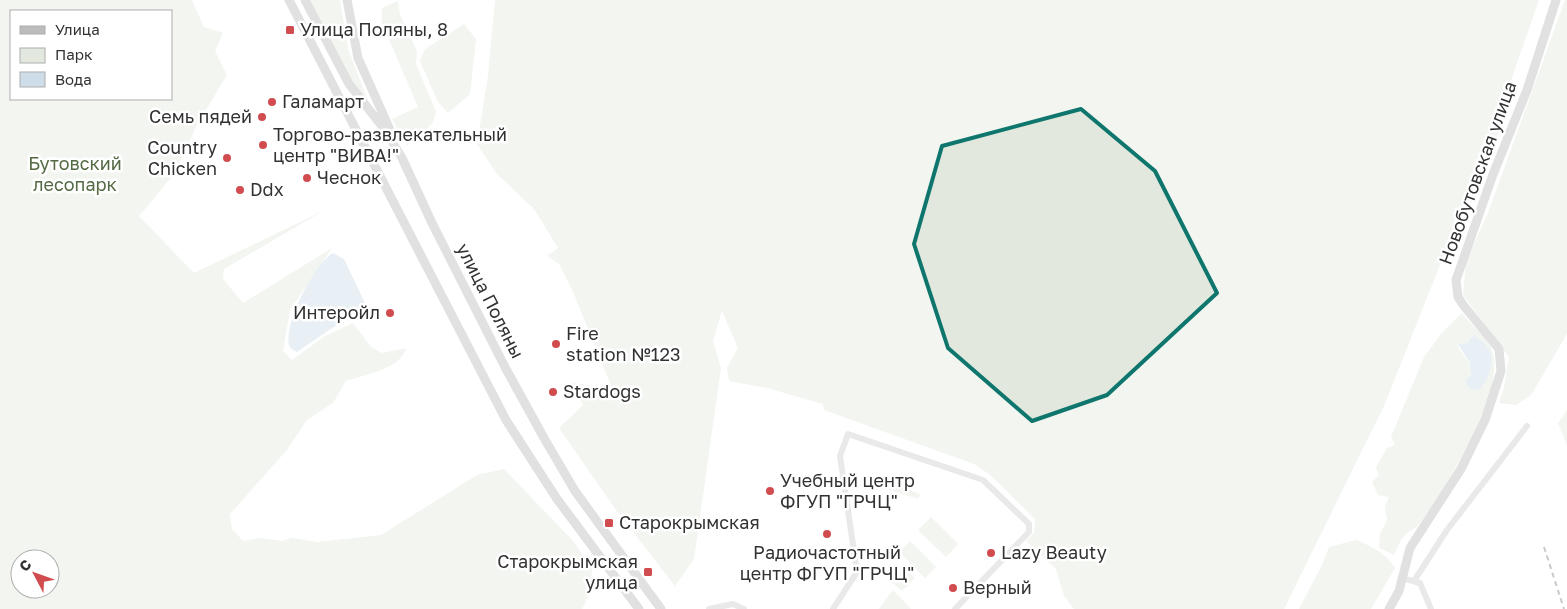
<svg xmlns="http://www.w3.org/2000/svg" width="1567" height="609" font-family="'Golos Text',sans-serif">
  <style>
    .green { fill: #e2e8dd; fill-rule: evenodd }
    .water { fill: #cfdde8 }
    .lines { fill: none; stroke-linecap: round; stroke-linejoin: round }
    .street { stroke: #cfcfcf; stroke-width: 6 }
    .secondary { stroke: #bcbcbc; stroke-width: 9 }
    .rail { stroke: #878787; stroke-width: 2; stroke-dasharray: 5 4; stroke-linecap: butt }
    .marked { fill: none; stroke: #0f766e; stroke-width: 4; stroke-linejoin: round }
    .poi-dot { fill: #d14c4f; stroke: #fff; stroke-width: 2 }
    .labels { text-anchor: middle; stroke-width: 5; stroke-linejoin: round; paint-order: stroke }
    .poi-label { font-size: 18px; fill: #323232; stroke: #fff; text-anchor: start }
    .park-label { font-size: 18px; fill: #546a44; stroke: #fff }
    .street-label { font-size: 18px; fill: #323232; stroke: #fff }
  </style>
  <rect width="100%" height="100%" fill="#fff"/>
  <!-- green -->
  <path class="green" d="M0,0H192L204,27L223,33L215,51L227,75L197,125L174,174L139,216L194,273L323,211L224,269L223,279L243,303L332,248L290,310L283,351L292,360L325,336L353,323L371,347L382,353L406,348C400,370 365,374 346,381L333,403L307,420L286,451L230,514L232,529L243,541L261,538L282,541L292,538L318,542L381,535L477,475L504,469L574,542L592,569L590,592L582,609H0ZM11,11H171V99H11ZM20,559H50V589H20Z
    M308,0H340L348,49L370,106L355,88Z
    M495,0H1539L1508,89L1506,107L1492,152L1451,237L1384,406L1284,609H1074L1064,596L1056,569L1026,541L1034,533L1035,519L989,474L974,464L824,410L823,404L767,388L729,381L727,368L738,348L722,311L713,341L721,368L694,559L675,586L616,510L559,428L583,405L572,383L612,388L573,292L559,264L547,256L558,248L534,209L496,173L477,144L488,76Z
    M1565,0H1567V334L1531,395L1516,405L1499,403L1504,388L1509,357L1463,295L1466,261L1488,213Z
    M398,1L400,15L417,51L416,64L436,112L433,122L421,136L407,146L392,119L418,107L382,23V8Z
    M464,24L476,39L470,94L448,113L438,102L420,61L425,49Z
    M1462,313C1470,324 1485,335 1491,348C1510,387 1444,490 1420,523C1416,528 1409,531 1405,535C1400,540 1397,549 1394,555L1379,548L1380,534L1387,520L1385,506L1389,497L1378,495L1372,482L1379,475L1376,467L1387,448L1395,445L1391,437L1424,357L1441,334ZM1477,337L1491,357L1484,386L1469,378C1477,362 1461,358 1458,345L1467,343Z
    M1567,410V445L1558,423Z
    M883,481L920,494L918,499L881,487Z
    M931,517L958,544L946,557L918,530Z
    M1356,540C1370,545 1388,555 1395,568L1371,609H1299L1322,565L1329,547Z
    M910,541L936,567L925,578L899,552Z
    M905,568L915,578L902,591L892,582Z
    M894,591L896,593L911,609H879L891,592Z"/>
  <!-- water -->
  <path class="water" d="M333,253L344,259L366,305L297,352C294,350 290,349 289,345C283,325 315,262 333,253Z
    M1474,335C1478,338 1487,345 1489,349C1495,360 1488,383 1479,390C1471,390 1468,388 1465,381L1471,375L1470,363L1458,344L1467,343Z"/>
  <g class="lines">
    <!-- street -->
    <path class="street" d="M1402,578L1420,583L1431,609
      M1414,581L1447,530L1527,426
      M709,609L733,604L744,609
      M833,609L857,572L840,456L848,434L983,480L1029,524V532L955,609"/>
    <!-- secondary -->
    <path class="secondary" d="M289,0L506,420L557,499L639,609
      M305,0L349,84L385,130L402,158L432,223L506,369L544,438L575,491L661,609
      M347,0L358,58L391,132
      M1389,609L1399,591L1410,548L1461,469L1485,420L1501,371L1499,349L1464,306L1458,297L1456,280L1492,177L1527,90L1556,0"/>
    <!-- rail -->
    <path class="rail" d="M1544,547L1564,609"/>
  </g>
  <!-- marked area -->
  <path d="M0 0H1567V609H0ZM1081,109L1155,171L1217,293L1107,395L1032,421L948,348L914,244L942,146Z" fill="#fff" fill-opacity=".55" fill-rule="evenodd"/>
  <path class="marked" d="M1081,109L1155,171L1217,293L1107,395L1032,421L948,348L914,244L942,146Z"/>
  <!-- markers -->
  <g class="poi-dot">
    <rect x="285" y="25" width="10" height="10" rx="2.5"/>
    <circle cx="272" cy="102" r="5"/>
    <circle cx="262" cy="117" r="5"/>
    <circle cx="263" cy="145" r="5"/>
    <circle cx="227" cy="158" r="5"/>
    <circle cx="307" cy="178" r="5"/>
    <circle cx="240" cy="190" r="5"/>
    <circle cx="390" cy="313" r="5"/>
    <circle cx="556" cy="344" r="5"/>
    <circle cx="553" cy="392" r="5"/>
    <circle cx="770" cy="491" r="5"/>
    <rect x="604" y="518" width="10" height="10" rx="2.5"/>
    <circle cx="827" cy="534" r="5"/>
    <circle cx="991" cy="553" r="5"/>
    <rect x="643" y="567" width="10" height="10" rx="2.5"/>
    <circle cx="953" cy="588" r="5"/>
  </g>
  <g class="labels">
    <!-- poi labels -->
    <g class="poi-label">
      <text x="300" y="36">Улица Поляны, 8</text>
      <text x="282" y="108">Галамарт</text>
      <text x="252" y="123" text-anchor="end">Семь пядей</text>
      <text x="273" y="141">Торгово-развлекательный<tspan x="273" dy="21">центр "ВИВА!"</tspan></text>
      <text x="217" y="154" text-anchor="end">Country<tspan x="217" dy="21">Chicken</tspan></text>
      <text x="317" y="184">Чеснок</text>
      <text x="250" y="196">Ddx</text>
      <text x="380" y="319" text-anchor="end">Интеройл</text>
      <text x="566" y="340">Fire<tspan x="566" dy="21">station №123</tspan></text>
      <text x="563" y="398">Stardogs</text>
      <text x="780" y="487">Учебный центр<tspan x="780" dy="21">ФГУП "ГРЧЦ"</tspan></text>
      <text x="619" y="529">Старокрымская</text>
      <text x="827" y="559" text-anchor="middle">Радиочастотный<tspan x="827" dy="21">центр ФГУП "ГРЧЦ"</tspan></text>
      <text x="1001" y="559">Lazy Beauty</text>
      <text x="638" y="568" text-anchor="end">Старокрымская<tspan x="638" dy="21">улица</tspan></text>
      <text x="963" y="594">Верный</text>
    </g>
    <!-- park labels -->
    <g class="park-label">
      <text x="75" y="170">Бутовский<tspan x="75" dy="21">лесопарк</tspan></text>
    </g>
    <!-- street labels -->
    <g class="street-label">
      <text transform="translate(1478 173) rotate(-70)" y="6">Новобутовская улица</text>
      <text transform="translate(490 301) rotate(63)" y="6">улица Поляны</text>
    </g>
  </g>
  <!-- legend -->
  <rect x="10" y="10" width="162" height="90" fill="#ffffff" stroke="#adadad"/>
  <rect x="20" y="26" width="25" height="8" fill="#bcbcbc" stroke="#adadad"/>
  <text x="55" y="35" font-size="15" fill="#323232">Улица</text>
  <rect x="20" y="48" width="25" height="15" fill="#e2e8dd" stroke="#adadad"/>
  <text x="55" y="60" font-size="15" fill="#323232">Парк</text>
  <rect x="20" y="72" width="25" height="15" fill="#cfdde8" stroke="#adadad"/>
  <text x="55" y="85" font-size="15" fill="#323232">Вода</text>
  <!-- north arrow -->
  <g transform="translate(35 574) rotate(311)"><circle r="24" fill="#ffffff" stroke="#adadad"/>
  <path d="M0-4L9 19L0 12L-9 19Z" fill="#d14c4f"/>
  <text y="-8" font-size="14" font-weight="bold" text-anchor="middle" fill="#323232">С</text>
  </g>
</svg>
